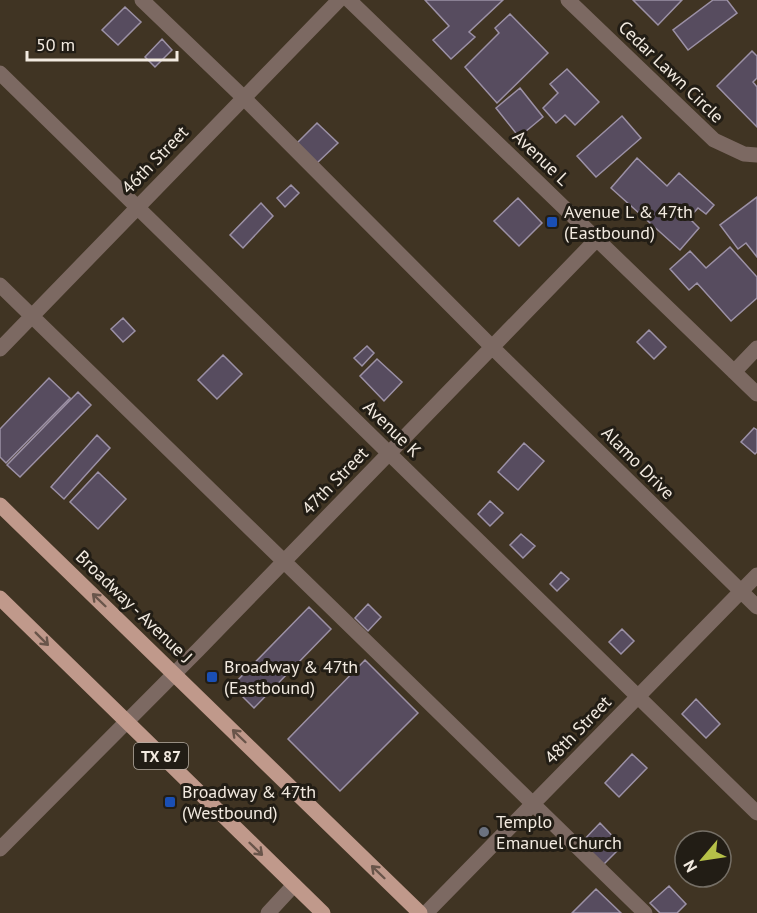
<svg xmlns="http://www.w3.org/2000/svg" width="757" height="913" font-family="'PT Sans',sans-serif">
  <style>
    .building { fill: #574c5f; stroke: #9c91a6; stroke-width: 1.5 }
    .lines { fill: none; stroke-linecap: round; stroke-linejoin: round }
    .minor { stroke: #7c6962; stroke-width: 15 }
    .major { stroke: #c0998b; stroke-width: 15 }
    .oneway { stroke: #69554a }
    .transit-dot { fill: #1a4fb4; stroke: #221d15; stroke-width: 2 }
    .worship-dot { fill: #6b7280; stroke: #221d15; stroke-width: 2 }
    .labels { text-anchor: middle; stroke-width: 6; stroke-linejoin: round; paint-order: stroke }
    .shield { fill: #221d15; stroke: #b4aca3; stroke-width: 1.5 }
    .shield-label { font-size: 16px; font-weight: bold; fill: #f2eae0 }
    .street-label { font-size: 18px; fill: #f2eae0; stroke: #221d15 }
    .poi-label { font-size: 18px; fill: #f2eae0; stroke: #221d15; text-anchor: start }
  </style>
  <rect width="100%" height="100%" fill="#403423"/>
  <!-- building -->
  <path class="building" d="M425,0H503L469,32L475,37L451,59L433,40L449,26Z
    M633,0H682L658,25Z
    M713,0H727L737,13L688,50L673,30Z
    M125,7L141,22L118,45L102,30Z
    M510,14L548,53L497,103L465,67L499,33L495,28Z
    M162,39L172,50L155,67L145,57Z
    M752,51L757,56V78L753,82L757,87V127L717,86Z
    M567,69L599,102L575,125L565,115L556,123L543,108L558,93L550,84Z
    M520,88L543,117L519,137L496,108Z
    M622,116L641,138L596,177L577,156Z
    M317,123L338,143L317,163L297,143Z
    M637,158L667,186L679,173L714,205L706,214L698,208L689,218L699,228L680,250L611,188Z
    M291,185L299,193L285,207L277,198Z
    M757,197V257L746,243L738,249L720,225Z
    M518,198L542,223L519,246L494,221Z
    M261,203L273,216L243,248L230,235Z
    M730,247L757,277V298L731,321L697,283L689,290L670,269L690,251L706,268Z
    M123,318L135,331L123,342L111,329Z
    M649,330L666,347L654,359L637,342Z
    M367,346L374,353L362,366L354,358Z
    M223,355L242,374L217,399L198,380Z
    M377,359L402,382L384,401L360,376Z
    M49,378L70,398L6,463L0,457V429Z
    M78,392L91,405L20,477L7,465Z
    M754,428L757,430V452L755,454L741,442Z
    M97,435L110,448L64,499L51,487Z
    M524,443L544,461L518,490L498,472Z
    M98,472L126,499L98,529L70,502Z
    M490,501L503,513L490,526L478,514Z
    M521,534L535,546L523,558L510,545Z
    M561,572L569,579L557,591L550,584Z
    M368,604L381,617L368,631L355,618Z
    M309,607L331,629L254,708L232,686Z
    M622,629L634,641L621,654L609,642Z
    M365,660L418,713L340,791L288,739Z
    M696,699L720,724L706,738L682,714Z
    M632,754L647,768L619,797L605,783Z
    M600,823L622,846L603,865L581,843Z
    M669,886L686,904L677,913H660L650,903Z
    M596,889L621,913H572Z"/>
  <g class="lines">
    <!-- minor -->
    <path class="minor" d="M142,0L244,98L492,347L757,607
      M349,0L757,394
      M568,0L714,140L744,154L757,155
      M0,73L757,813
      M0,285L645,913
      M0,349L339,0
      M734,372L757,348
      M0,849L198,650L597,239
      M268,913L294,885
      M426,913L757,575"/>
    <!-- major -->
    <path class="major" d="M0,505L420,913
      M0,598L323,913"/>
  </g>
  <!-- one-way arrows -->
  <defs><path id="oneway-shaft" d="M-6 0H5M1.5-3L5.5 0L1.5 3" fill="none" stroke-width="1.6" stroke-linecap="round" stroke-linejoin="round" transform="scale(1.5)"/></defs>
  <g class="oneway">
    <use href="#oneway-shaft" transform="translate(99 600) rotate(-136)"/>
    <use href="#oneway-shaft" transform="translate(42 639) rotate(45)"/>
    <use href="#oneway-shaft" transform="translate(239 736) rotate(-136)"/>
    <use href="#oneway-shaft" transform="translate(256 849) rotate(44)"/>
    <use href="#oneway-shaft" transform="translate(378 872) rotate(-136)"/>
  </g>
  <!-- markers -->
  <g class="transit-dot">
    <rect x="546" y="216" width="12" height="12" rx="3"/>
    <rect x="206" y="671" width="12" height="12" rx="3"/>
    <rect x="164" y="796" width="12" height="12" rx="3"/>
  </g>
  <circle class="worship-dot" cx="484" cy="832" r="6"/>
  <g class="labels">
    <!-- shield labels -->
    <rect class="shield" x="134" y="743" width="54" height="26" rx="4.5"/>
    <g class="shield-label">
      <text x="161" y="762">TX 87</text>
    </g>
    <!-- street labels -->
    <g class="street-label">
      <text transform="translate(671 72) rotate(44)" y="6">Cedar Lawn Circle</text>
      <text transform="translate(541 158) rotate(44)" y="6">Avenue L</text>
      <text transform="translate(155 160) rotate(-46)" y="6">46th Street</text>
      <text transform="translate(392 429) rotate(44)" y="6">Avenue K</text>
      <text transform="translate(638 463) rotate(45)" y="6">Alamo Drive</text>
      <text transform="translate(335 481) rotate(-46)" y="6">47th Street</text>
      <text transform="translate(134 607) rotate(44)" y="6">Broadway - Avenue J</text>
      <text transform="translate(578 730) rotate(-46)" y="6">48th Street</text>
    </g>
    <!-- poi labels -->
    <g class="poi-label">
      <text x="564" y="218">Avenue L &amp; 47th<tspan x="564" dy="21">(Eastbound)</tspan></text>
      <text x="224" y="673">Broadway &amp; 47th<tspan x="224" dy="21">(Eastbound)</tspan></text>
      <text x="182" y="798">Broadway &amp; 47th<tspan x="182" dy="21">(Westbound)</tspan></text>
      <text x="496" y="828">Templo<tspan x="496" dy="21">Emanuel Church</tspan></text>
    </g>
  </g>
  <!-- north arrow -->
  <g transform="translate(703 859) rotate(241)"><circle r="28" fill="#221d15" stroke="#756f66" stroke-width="1.5"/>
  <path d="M0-4.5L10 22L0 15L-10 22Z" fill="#b6c148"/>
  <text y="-9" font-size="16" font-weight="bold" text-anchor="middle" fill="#f2eae0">N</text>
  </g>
  <!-- scale -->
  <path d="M27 51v9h150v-9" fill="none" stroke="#f2eae0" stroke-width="3"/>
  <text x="36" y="51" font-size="18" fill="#f2eae0" stroke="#221d15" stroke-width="4.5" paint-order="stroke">50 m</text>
</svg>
